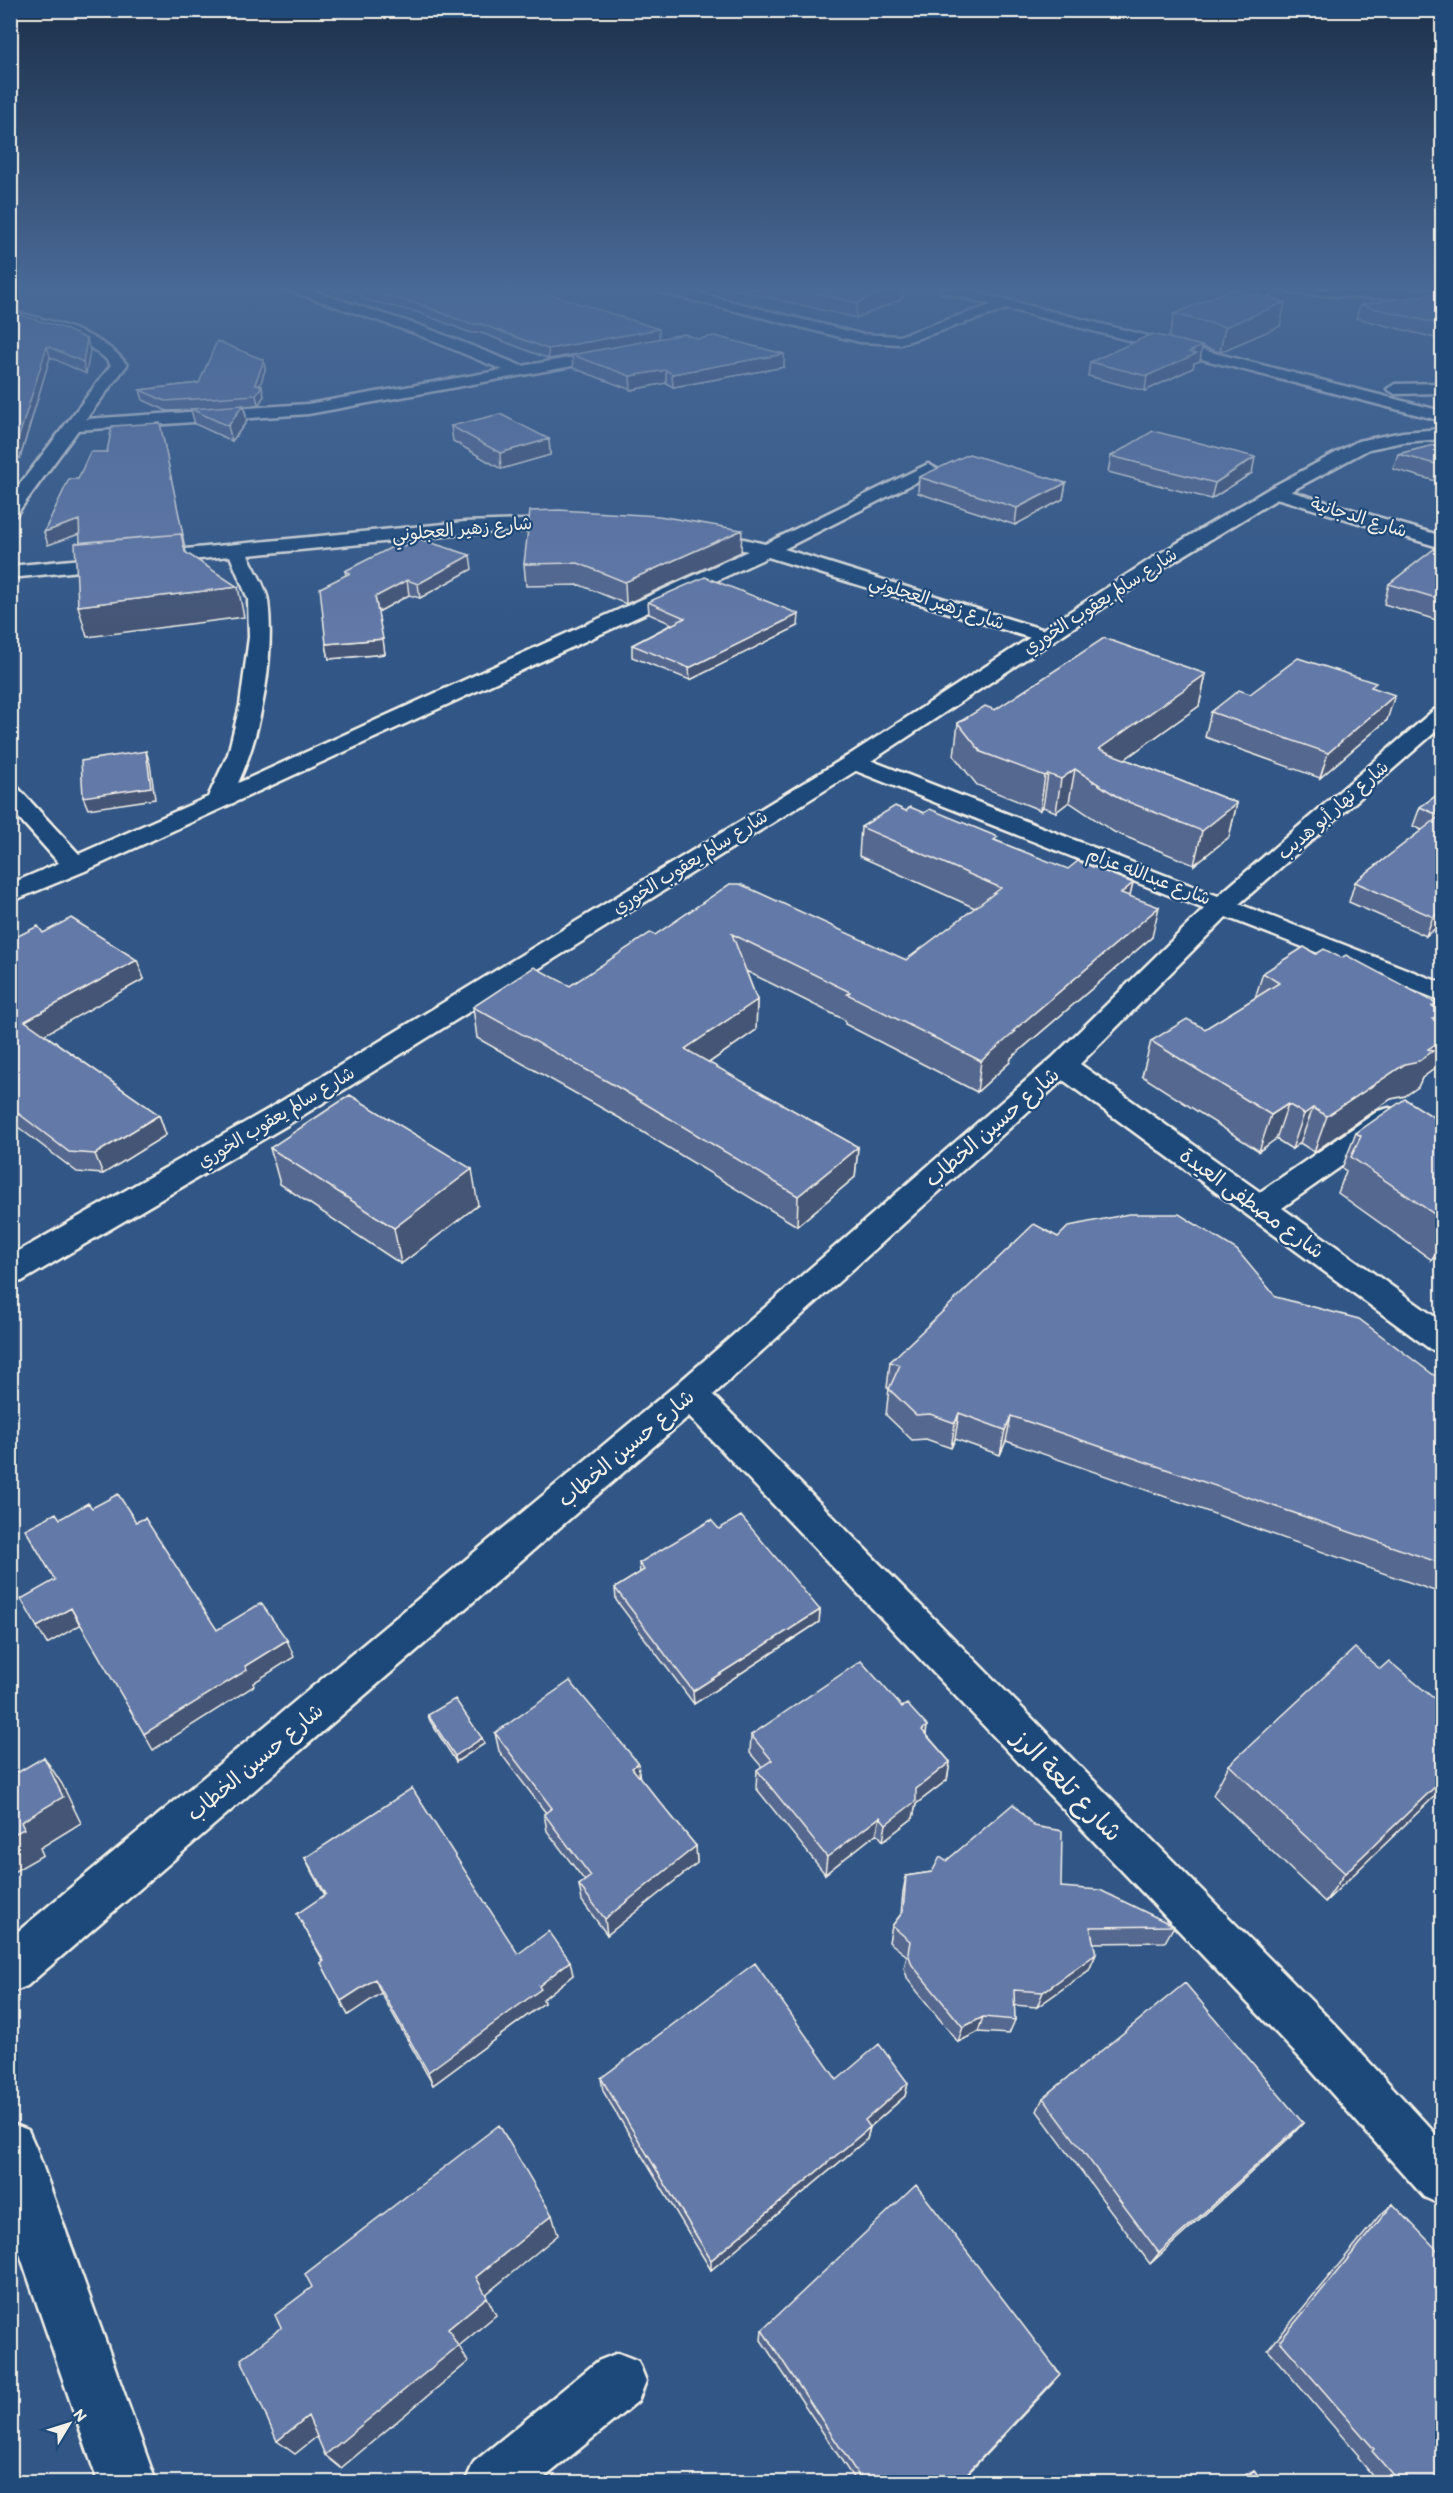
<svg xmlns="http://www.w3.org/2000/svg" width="1453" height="2493" font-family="Itim,'Playpen Sans Arabic',sans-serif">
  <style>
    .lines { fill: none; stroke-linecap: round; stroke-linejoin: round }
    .street-casing { stroke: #f4f1e8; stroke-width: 5 }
    .secondary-casing { stroke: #f4f1e8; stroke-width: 5 }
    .street { fill: #1f4a7a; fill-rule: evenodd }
    .secondary { fill: #1f4a7a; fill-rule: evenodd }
    .wall { fill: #556890; stroke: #f4f1e8; stroke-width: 1.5 }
    .shaded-wall { fill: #455576; stroke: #f4f1e8; stroke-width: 1.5 }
    .building { fill: #6379a8; stroke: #f4f1e8; stroke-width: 1.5 }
    .labels { text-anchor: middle; stroke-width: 4.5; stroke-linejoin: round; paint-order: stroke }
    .far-street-label { font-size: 18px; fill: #f4f1e8; stroke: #1f4a7a }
    .street-label { font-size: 21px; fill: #f4f1e8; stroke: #1f4a7a }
    .near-street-label { font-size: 26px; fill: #f4f1e8; stroke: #1f4a7a }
  </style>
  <rect width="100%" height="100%" fill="#325787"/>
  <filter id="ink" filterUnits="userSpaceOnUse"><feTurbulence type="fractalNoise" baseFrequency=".0167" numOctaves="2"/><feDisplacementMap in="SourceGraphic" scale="12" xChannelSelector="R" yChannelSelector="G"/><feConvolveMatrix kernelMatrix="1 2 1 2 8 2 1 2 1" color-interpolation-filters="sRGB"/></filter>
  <g filter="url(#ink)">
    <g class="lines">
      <defs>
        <path id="street" d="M284,289H306L424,327L522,366L616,350L623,354L616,358L308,414L78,430L16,515L10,516V497L111,365C95,341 38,327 10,320V311C48,320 103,332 127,365L86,419L308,404L503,370L414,333Z
          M658,289H682L860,334L899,336L1003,301L1008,300L1015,304L1013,307L900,344L860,342L660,292Z
          M1284,289L1442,290V298H1367L1291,293Z
          M928,464L937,469L934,473L784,549L1051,632L1054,636L1051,640H1037L768,557L85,871L10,902V884L59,863L10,808V786L18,788L79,854L208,797L228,754L240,705L249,637L248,599L230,556L10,578V566L465,522L579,518L582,522L579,526L573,528L465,534L248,555C254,569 266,586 268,601C275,656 261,734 238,783L748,551L689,538L687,534L689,530L696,528L765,544Z
          M1276,487L1442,536V548L1270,496L1267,492L1270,488Z
          M1442,708V726L1239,904L1442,983V1001L1226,917L1080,1064L1260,1192L1378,1111L1389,1108L1400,1111L1404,1118L1400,1125L1282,1208L1442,1322V1353L1430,1349L1063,1080L713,1395L1336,2026L1442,2141V2205L1424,2197L1302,2060L689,1416L27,1986L10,1993V1938L677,1384L1052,1058L1204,909L846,767L842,762L846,757H862L1218,896L1434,710Z
          M10,2123L28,2130L36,2148L156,2482H98L10,2225Z
          M618,2353L638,2361L646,2381L638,2401L539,2482H465L474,2462L598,2361Z"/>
        <path id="secondary" d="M940,289H964L1442,411V421L942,292Z
          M1442,383V393L1395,394L1387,389L1395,384Z
          M1442,429V439L1403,442L1369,449L1282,496L1168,565L862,767L289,1124L22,1281L10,1284V1256L267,1110L846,757L1154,557L1270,488L1358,441L1403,432Z"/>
      </defs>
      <!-- street casing -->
      <use href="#street" class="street-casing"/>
      <!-- secondary casing -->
      <use href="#secondary" class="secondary-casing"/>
      <!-- street -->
      <use href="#street" class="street"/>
      <!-- secondary -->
      <use href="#secondary" class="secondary"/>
    </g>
    <!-- wall -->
    <path class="wall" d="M328,289H354L341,293Z
      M733,289H903L902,299L856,318Z
      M1261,289H1283V291L1267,297L1285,302L1280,326L1220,352L1202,347L1200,361L1194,363L1193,368L1145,391L1088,376L1090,362L1169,338L1174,314L1258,295Z
      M360,290L659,339H698L784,354V367L673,387L666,383L631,390L573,368L572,355L549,359L482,333H471L420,313L362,299Z
      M1443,294V340L1356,318L1360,305Z
      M10,312L90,350L86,374L50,357L20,458L10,459Z
      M264,360L265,370L260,385L264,396L258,405L244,406L247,421L232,441L195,424L191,410L167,411L143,400L140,390L199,383Z
      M451,426L549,439L550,455L501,469L453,441Z
      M1443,443V483L1393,469L1398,454Z
      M1111,456L1252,473L1211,499L1108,472Z
      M919,477L1066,483L1063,499L1015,525L918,493Z
      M1443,542V622L1384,604L1389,584Z
      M741,552L626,604L580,585L526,586L524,564Z
      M472,569L420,598L409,595L378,612L385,654L329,659L326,644L346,575L345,571Z
      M648,602L798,626L690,680L632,657V645L672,624L649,614Z
      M1206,674L1199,706L1125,759L1237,803L1229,837L1194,865L1114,832L1069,802L1056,812L1043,807L1040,810L977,785L954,756L958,723L995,710Z
      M1374,688L1387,720L1320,778L1205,737L1211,712L1250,694Z
      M1443,791V922L1426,936L1349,902L1355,882L1422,830L1413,826L1420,807Z
      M906,811L924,813L997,841L1130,896L1152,937L1011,1058L1010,1062L977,1092L845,1024V1020L746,971L757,1000L756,1030L709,1063L858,1147L855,1177L797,1226L623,1120L477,1038L473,1007L570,986L655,935L730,884L906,960L975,908L859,856L861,827Z
      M43,933L144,979L44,1034L159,1115L166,1135L103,1174L77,1172L10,1121V940Z
      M1316,954L1341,958L1436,1003L1434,1007L1443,1012L1438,1023L1443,1025V1056L1438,1066L1422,1078L1418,1087L1405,1096L1391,1099L1314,1152L1300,1143L1292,1149L1276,1139L1259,1151L1142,1076L1151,1041L1205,1029L1255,998L1263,973Z
      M1443,1123V1253L1432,1260L1338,1193L1346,1171L1342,1168L1356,1133Z
      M270,1148L478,1205L401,1264L280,1184Z
      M1058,1237L1276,1297L1443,1382V1594L1006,1441L1000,1455L955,1439L951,1448L926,1439L912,1440L886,1415L889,1388H887L890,1362Z
      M719,1529L820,1610L819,1622L694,1704L616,1600L615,1588L640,1573L639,1563Z
      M1380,1669L1443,1706V1788L1325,1902L1213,1795L1229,1765Z
      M902,1707L927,1726L926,1734L950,1762L947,1780L916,1804L913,1818L883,1841L877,1833L825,1874L756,1788L757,1770L762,1767L750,1753L751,1735Z
      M428,1715L482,1738L484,1744L456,1762L430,1721Z
      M495,1733L639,1777L696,1846L697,1863L607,1935L582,1901L579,1885L585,1881L547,1831L544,1814L546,1813L499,1751Z
      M305,1858L518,1954L573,1975L543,1999L544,2003L433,2085L381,1993L348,2015L321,1963L323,1961L297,1914L325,1895L312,1873Z
      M946,1861L1061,1887L1174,1926L1165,1942L1093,1943L1096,1954L1089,1970L1037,2007L1014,2005L1015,2020L1009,2034L978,2032L958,2042L908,1980L904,1968L907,1956L889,1942L892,1926L901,1914L903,1892L906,1876L932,1872Z
      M601,2078L837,2080L908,2083L905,2096L870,2127L867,2139L711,2270L603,2091Z
      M1043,2098L1303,2123L1291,2136L1150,2264L1037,2111Z
      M1393,2204L1443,2482H1378L1358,2458L1359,2456L1268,2350L1379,2216Z
      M762,2330L1053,2383L960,2482H856L761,2340Z
      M1254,2470L1263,2482H1235L1238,2479Z"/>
    <!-- shaded-wall -->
    <path class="shaded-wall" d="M341,289H354L341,293Z
      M890,289H903L902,299L856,318L857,303Z
      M1266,289H1283V291L1257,301L1259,292Z
      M1285,302L1280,326L1220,352L1225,327Z
      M659,329V339L549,359L548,349Z
      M87,339L90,350L86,374L83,362Z
      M47,346L50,357L20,458L10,459V446Z
      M1202,346L1200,361L1194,363L1193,368L1145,391L1147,376L1189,352Z
      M784,354V367L673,387L672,374Z
      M264,360L265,370L258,391L262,386L264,396L258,405L256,395L255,384Z
      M666,370V383L631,390L630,376Z
      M243,405L247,421L232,441L228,426Z
      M160,423L185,548L189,563L184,548Z
      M549,439L550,455L501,469L500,453Z
      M1255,457L1252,473L1211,499L1215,483Z
      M1066,483L1063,499L1015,525L1017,508Z
      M79,520L82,533L48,545L44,532Z
      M742,530L741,552L626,604L625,582Z
      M470,555L472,569L420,598L418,584Z
      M407,580L409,595L378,612L375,597Z
      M238,587L244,617L87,637L78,606Z
      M799,614L798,626L690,680L689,668Z
      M383,639L385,654L329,659L326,644Z
      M1206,674L1199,706L1093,782L1099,749Z
      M1395,695L1387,720L1320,778L1328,753Z
      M146,751L150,764L155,799L88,809L83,797Z
      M1075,769L1069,802L1056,812L1061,779Z
      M1048,774L1043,807L1040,810L1045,776Z
      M1237,803L1229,837L1194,865L1202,831Z
      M1133,883L1126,912L1121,893Z
      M1159,907L1152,937L1011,1058L1010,1062L977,1092L981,1061L1013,1031Z
      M1443,909V922L1426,936L1433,917Z
      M137,960L144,979L33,1041L25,1021Z
      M757,1000L756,1030L685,1079V1049Z
      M1443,1012V1013L1429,1047L1432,1019Z
      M1443,1039V1056L1438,1066L1422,1078L1418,1087L1405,1096L1391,1099L1314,1152L1327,1116Z
      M1288,1104L1276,1139L1259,1151L1271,1115Z
      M1313,1108L1300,1143L1292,1149L1304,1114Z
      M159,1115L166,1135L103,1174L95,1154Z
      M858,1147L855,1177L797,1226L798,1196Z
      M472,1169L478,1205L401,1264L394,1228Z
      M1443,1238V1253L1432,1260Z
      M959,1413L955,1439L951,1448L955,1423Z
      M1011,1416L1006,1441L1000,1455L1005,1430Z
      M71,1608L80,1625L47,1644L37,1627Z
      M820,1610L819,1622L694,1704L693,1691Z
      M287,1640L294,1657L253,1683L254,1686L153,1750L144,1734L245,1666Z
      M927,1726L924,1744L922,1730Z
      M482,1738L484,1744L456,1762L455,1756Z
      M44,1757L62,1784L81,1823L40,1848L43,1855L10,1874V1836L21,1822Z
      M950,1762L947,1780L916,1804L913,1818L883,1841L886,1824L916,1789Z
      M638,1763L640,1780L632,1768Z
      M1443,1779V1788L1325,1902L1345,1873Z
      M880,1817L877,1833L825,1874L827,1857Z
      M696,1846L697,1863L607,1935L605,1919Z
      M1096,1954L1089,1970L1037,2007L1043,1992Z
      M570,1961L573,1975L543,1999L544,2003L433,2085L428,2072Z
      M375,1979L381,1993L348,2015L341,2001Z
      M983,2017L978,2032L958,2042L963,2027Z
      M908,2083L905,2096L863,2133L865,2120Z
      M1303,2123L1291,2136L1150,2264L1159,2253Z
      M870,2127L867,2139L711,2270V2260Z
      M552,2215L558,2235L485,2295L476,2277Z
      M487,2297L496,2315L459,2346L468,2362L341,2468L325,2455L448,2329Z
      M1060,2374L960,2482H959Z
      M308,2416L325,2430L295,2454L277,2441Z"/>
    <!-- building -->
    <path class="building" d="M363,289H534L659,329L548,349L481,324H470L419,304L360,290Z
      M798,289H890L857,303Z
      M1231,289L1285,302L1225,327L1174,314Z
      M1440,293L1443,294V325L1360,305Z
      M10,312L61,327L87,339L83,362L47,346L16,446H10Z
      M684,334L698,339L715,336L784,354L672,374L666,370L630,376L572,355Z
      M1152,334L1202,346L1189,352L1196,354L1147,376L1090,362Z
      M217,341L264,360L255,384L262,386L256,395L165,401L140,390L199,383Z
      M243,405L228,426L191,409Z
      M500,414L549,439L500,453L451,426Z
      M160,423L183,535L181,534L80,543L79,520L44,532L69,479H78L90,452H107L112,426Z
      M1153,431L1255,457L1215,483L1111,456Z
      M1443,443V466L1398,454Z
      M969,454L1066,483L1017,508L919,477Z
      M559,510L659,516L742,530L625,582L578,563L524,564L530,511Z
      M181,534L185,552L238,587L78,606L75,543Z
      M419,539L470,555L418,584L407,580L375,597L383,639L326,644L320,588L350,573L345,571L398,544L405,546Z
      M1443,542V600L1389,584Z
      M705,577L799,614L689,668L632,645L685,618L648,602Z
      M1104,638L1206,674L1099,749L1237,803L1202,831L1121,799L1075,769L1061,779L1048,774L1045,776L981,752L958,723L985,706L995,710Z
      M1298,658L1376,683L1371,687L1395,695L1328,753L1211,712L1239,690L1250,694Z
      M146,751L151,787L83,797L81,761Z
      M1443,791V909L1433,917L1355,882L1440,816L1420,807Z
      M895,806L906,811L910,807L924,813L930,809L998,837L994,840L1068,869L1078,861L1133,883L1121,893L1159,907L1013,1031L1015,1032L981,1061L847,994L850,992L732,934L757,1000L685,1049L858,1147L798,1196L621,1089L473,1007L534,967L570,986L650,933L655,935L730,884H740L906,960L1001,888L861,827Z
      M71,918L137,960L25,1021L159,1115L95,1154L69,1152L10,1107V940L38,926L43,933Z
      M1304,947L1316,954L1324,949L1341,958L1346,955L1436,1003L1432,1006L1443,1012L1432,1019L1443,1025V1039L1428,1049L1433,1051L1419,1061L1405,1064L1327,1116L1313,1108L1304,1114L1288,1104L1271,1115L1151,1041L1187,1019L1205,1029L1279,983L1263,973Z
      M350,1095L472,1169L394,1228L270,1148Z
      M1405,1099L1443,1123V1220L1351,1157L1361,1136L1356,1133Z
      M1129,1214H1179L1237,1250L1276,1297L1359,1319L1443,1382V1564L1011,1416L1005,1430L959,1413L955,1423L930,1414L916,1415L889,1389L900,1365L890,1362L1034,1224L1058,1237L1069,1226Z
      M118,1494L136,1522L145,1518L217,1630L261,1603L287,1640L245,1666L247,1670L144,1734L71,1608L37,1627L21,1599L55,1580L25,1529L56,1513L60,1519L88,1503L92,1508Z
      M741,1516L820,1610L693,1691L615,1588L644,1570L639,1563L711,1520L719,1529Z
      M1355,1648L1380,1669L1389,1661L1443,1706V1779L1345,1873L1229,1765Z
      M861,1661L902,1707L907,1704L927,1726L922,1730L950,1762L916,1789V1801L886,1824L880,1817L827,1857L757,1770L772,1760L751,1735Z
      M570,1681L638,1763L632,1768L696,1846L605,1919L579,1885L591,1876L544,1814L552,1808L495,1733Z
      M455,1699L482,1738L455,1756L428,1715Z
      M44,1757L63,1797L21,1822L24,1829L10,1836V1777Z
      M412,1788L518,1954L549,1931L570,1961L539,1986L541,1989L428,2072L375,1979L341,2001L321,1963L324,1961L297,1914L326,1894L305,1858Z
      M1013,1804L1034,1826L1062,1831L1061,1887L1100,1890L1174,1926L1090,1927L1096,1954L1043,1992L1014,1990L1015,2020L983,2017L963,2027L912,1965L908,1953L910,1941L892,1926L903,1912L906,1876L932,1872L940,1857L946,1861Z
      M755,1963L837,2080L879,2044L908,2083L865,2120L870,2127L711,2260L601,2078Z
      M1185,1983L1303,2123L1159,2253L1043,2098Z
      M499,2125L552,2215L476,2277L487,2297L448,2329L458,2346L325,2455L308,2416L277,2441L241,2359L281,2328L275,2315L312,2287L305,2274Z
      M916,2185L1060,2374L959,2482H863L762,2330Z
      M1393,2204L1443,2256V2482H1399L1372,2451L1374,2449L1280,2341Z
      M1254,2470L1263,2482H1242Z"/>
  </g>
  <!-- sky -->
  <linearGradient id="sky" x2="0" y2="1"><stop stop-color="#1c304a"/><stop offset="0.45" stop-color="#496996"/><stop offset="1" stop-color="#496996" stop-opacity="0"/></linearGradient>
  <rect width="1453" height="638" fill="url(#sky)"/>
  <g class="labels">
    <!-- far-street labels -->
    <g class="far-street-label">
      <text transform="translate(1359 517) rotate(17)" y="6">شارع الدجانية</text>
      <text transform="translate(462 529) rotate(-5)" y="6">شارع زهير العجلوني</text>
      <text transform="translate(1100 601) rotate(-33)" y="6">شارع سالم يعقوب الخوري</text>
      <text transform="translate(937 602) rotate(18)" y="6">شارع زهير العجلوني</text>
      <text transform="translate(1333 810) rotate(-41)" y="6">شارع نهار أبو هديب</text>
      <text transform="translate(690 862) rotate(-32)" y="6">شارع سالم يعقوب الخوري</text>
      <text transform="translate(1149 876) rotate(21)" y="6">شارع عبدالله عزام</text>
      <text transform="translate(276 1117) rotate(-31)" y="6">شارع سالم يعقوب الخوري</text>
    </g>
    <!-- street labels -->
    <g class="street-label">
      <text transform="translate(992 1127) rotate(-41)" y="7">شارع حسين الخطاب</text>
      <text transform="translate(1252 1203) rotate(36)" y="7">شارع مصطفى العيدة</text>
      <text transform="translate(626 1448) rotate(-40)" y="7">شارع حسين الخطاب</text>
      <text transform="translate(255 1762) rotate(-40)" y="7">شارع حسين الخطاب</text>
    </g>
    <!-- near-street labels -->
    <g class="near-street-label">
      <text transform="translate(1068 1785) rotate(46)" y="9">شارع تلعة الرز</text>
    </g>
  </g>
  <!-- margin -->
  <rect width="1453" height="2493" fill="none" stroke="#1f4a7a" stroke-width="36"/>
  <rect x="18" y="18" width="1417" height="2457" fill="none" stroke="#f4f1e8" stroke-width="2" filter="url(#ink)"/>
  <!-- north arrow -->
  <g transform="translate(69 2424) rotate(52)" stroke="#1f4a7a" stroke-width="4.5" paint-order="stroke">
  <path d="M0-4.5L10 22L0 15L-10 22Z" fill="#f4f1e8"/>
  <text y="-9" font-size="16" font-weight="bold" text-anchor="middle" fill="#f4f1e8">N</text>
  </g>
</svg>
